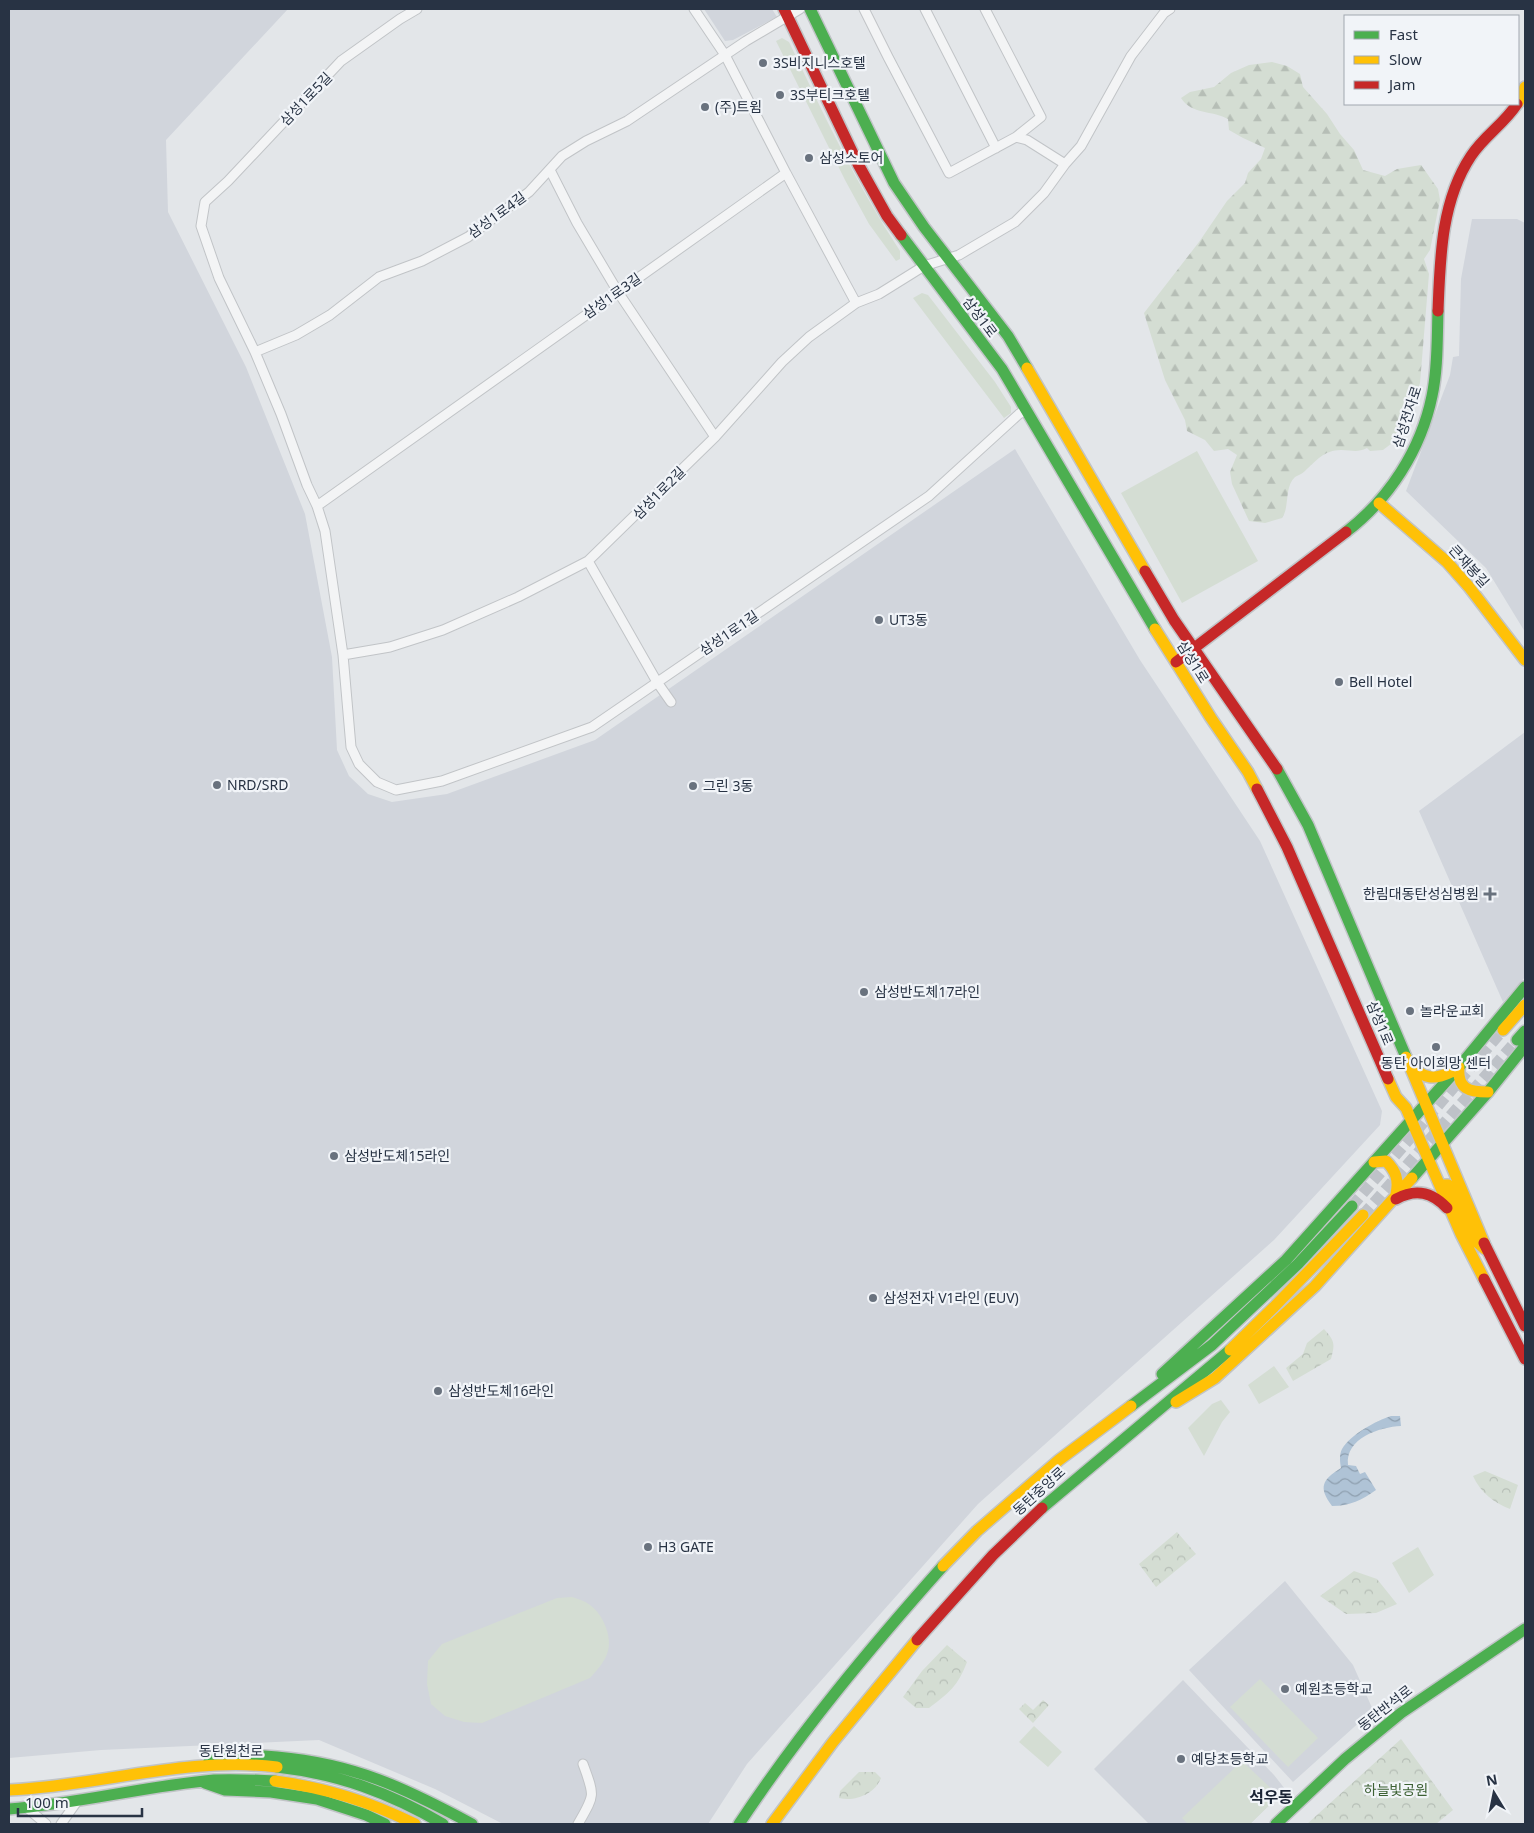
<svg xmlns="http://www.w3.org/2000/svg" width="1534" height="1833" font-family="'Noto Sans','Noto Sans KR',sans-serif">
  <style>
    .built { fill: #d1d5dc }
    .grass { fill: #d4ddd3 }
    .forest { fill: url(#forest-firs) }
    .park { fill: url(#park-crowns) }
    .water { fill: url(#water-waves) }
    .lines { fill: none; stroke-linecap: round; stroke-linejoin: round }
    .secondary-tunnel { stroke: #bec2c8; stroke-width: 11; stroke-dasharray: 11 5.5; stroke-linecap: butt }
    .street-casing { stroke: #c1c4c7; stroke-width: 11 }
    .fast-casing { stroke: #c1c4c7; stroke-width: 14 }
    .slow-casing { stroke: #c1c4c7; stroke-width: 14 }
    .jam-casing { stroke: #c1c4c7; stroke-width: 14 }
    .street { stroke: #f3f4f5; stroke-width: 9 }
    .fast { stroke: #4caf50; stroke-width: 11 }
    .slow { stroke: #ffc107; stroke-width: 11 }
    .jam { stroke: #c62828; stroke-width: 11 }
    .poi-dot { fill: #69727e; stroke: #f1f4f8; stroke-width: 2 }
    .labels { text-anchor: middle; stroke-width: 4.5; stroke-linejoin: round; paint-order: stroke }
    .poi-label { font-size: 14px; fill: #283344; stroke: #f1f4f8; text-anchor: start }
    .street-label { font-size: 14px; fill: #283344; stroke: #f1f4f8 }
    .park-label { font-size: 14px; fill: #3d6134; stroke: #f1f4f8 }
    .quarter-label { font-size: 16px; font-weight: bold; fill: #1a2435; stroke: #f1f4f8 }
  </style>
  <defs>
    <pattern id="forest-firs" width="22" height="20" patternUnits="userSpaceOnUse" patternTransform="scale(1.25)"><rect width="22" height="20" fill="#d4ddd3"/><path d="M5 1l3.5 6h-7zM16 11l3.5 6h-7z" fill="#b6beb6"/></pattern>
    <pattern id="park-crowns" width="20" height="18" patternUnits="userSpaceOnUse" patternTransform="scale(1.25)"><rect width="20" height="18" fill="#d4ddd3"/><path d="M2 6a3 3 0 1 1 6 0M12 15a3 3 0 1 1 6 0" fill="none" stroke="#b6beb6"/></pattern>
    <pattern id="water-waves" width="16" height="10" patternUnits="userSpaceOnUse" patternTransform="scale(1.25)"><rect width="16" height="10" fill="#afc3d6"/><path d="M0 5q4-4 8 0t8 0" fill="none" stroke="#8e9faf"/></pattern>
  </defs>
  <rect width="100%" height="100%" fill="#e3e6e9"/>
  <!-- built -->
  <path class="built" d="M9,9H288L166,140L168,212L246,367L305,514L332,657L337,750L349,776L368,794L392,802L447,794L595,740L1015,449L1140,660L1260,841L1382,1111L1380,1125L1274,1240L978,1504L747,1764L708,1824H503L435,1789L319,1740L101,1750L9,1758Z
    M704,9H772L777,17L733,40L725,41Z
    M1472,219H1517L1525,223V632L1486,568L1406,491L1450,375L1453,357L1459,356L1461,279Z
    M1525,732V977L1503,1002L1419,811Z
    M1285,1581L1353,1665L1373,1710L1293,1782L1189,1670Z
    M1183,1680L1274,1775L1285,1789L1250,1824H1149L1094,1769Z"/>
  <!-- grass -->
  <path class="grass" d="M782,38L789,42C823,113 856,184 900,251V259L896,261L869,224L845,180L776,41Z
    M922,293L928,295L995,382L1011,407V413L1004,418L913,298Z
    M1197,451L1258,561L1182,603L1121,493Z
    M1274,1366L1289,1387L1259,1404L1248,1385Z
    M1221,1400L1230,1412L1222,1422L1204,1456L1188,1428L1212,1404Z
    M1418,1547L1434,1575L1409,1593L1392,1563Z
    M572,1597C578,1599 585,1601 590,1605C603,1614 612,1636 608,1651C605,1662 597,1670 590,1678L482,1723L464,1722L445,1716L431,1704L427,1684L428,1661L442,1644L557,1598Z
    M1260,1679L1318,1738L1288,1767L1230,1707Z
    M1034,1726L1062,1752L1048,1767L1019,1742Z
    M1242,1761L1279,1796L1250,1824H1188L1182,1818Z"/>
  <!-- forest -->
  <path class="forest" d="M1272,62L1287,66L1300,74L1303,87L1327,114L1340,134L1354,150L1363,170L1385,176L1397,169L1421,165L1438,189L1440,200L1430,250L1424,259L1429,274L1420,383L1404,434L1383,450L1370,451L1367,448C1357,453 1352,450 1341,450C1324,450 1316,461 1305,471C1302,474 1298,475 1295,477C1284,487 1290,507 1282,518L1265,523L1249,521L1232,484L1230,472L1237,455L1228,449L1214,451L1205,440L1187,431L1185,420L1165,380L1144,313L1199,242L1227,201L1245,183L1248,173L1261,159L1265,148L1243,138L1229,130L1228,119C1212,110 1192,115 1181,98L1190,92L1214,87L1231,73L1249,65Z"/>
  <!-- park -->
  <path class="park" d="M1324,1329C1335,1341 1335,1344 1331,1359L1293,1381L1286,1368L1303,1354L1307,1343Z
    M1485,1471L1518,1485L1510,1509C1494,1503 1480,1492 1473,1476Z
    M1177,1532L1196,1554L1156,1587L1139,1564Z
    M1354,1571L1377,1579L1397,1604L1376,1613L1346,1614L1320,1596Z
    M947,1645L967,1662C958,1686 949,1693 929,1708H916L903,1697L922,1671Z
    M1043,1700L1049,1705L1033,1723L1019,1709L1025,1703L1033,1710Z
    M1401,1739L1453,1810L1436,1824H1307Z
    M859,1772H875L881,1778C875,1794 855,1802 839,1798L840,1791Z"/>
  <!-- water -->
  <path class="water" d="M1391,1416H1400L1401,1426C1380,1427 1345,1438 1348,1465L1356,1466L1360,1474L1365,1472L1376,1490C1362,1500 1350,1506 1332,1506C1318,1487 1322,1480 1341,1468C1340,1462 1339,1455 1342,1449C1351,1434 1376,1421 1391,1416Z"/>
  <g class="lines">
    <!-- secondary-tunnel -->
    <path class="secondary-tunnel" d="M1352,1206L1503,1030
      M1363,1215L1517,1040"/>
    <defs>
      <path id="street" d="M417,9L400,19L341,61L228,181L205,202L201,226L219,278L255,352L281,414L307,485L317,506L325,531L343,655L351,747L359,764L377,782L396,790L442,781L592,727L929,496L1019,414L1026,410
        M694,9L725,55L786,173
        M864,9L888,57L949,173L1016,137L1041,117L985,9
        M925,9L996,148
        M1016,137L1027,140L1065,164
        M550,170L577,223L618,292L715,437
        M255,352L296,335L330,315L379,277L422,261L468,237L529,192L562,156L586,141L627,121L746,41L800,9
        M317,506L786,173L856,303
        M588,561L657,682L671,702
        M343,655L390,647L443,630L518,597L588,561L715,437L782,362L809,337L856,303L879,294L924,266L959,255L1015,222L1044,193L1065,164L1081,146L1131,56L1164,13L1170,9
        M27,1808L46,1824
        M61,1824L78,1800
        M578,1824C595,1794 595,1797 583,1764"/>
      <path id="fast" d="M810,9L894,183L924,227L1008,336L1027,368
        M901,235L1002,369L1155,629
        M1346,532C1389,499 1421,450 1432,396C1438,368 1437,339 1438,311
        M1277,769L1308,825L1406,1057
        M1517,1040L1525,1031
        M1412,1178L1488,1092L1525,1046
        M1162,1374L1286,1260L1459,1067L1525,987
        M1131,1406L1212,1345L1298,1264L1352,1206
        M1042,1508L1230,1350
        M209,1761C232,1754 254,1755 277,1757C355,1764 405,1788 472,1824
        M277,1767C339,1774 390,1793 443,1824
        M205,1783L225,1790L271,1792L317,1799L366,1815L385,1824
        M9,1809C78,1804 145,1786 214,1780C234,1779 255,1780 275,1781
        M739,1824C800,1732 870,1648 943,1566
        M1276,1824L1345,1759L1401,1713L1525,1629"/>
      <path id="slow" d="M1518,103L1525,87
        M1027,368L1145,571
        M1379,503L1447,562L1469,587L1525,660
        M1155,629L1211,718L1248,772L1257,789
        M1503,1030L1525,1005
        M1406,1057L1484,1243
        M1411,1065C1423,1079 1435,1080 1451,1072
        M1459,1067C1457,1089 1469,1092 1488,1092
        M1388,1079L1396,1097L1406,1108L1461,1234L1484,1279
        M1374,1162L1386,1161C1396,1171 1399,1180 1396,1194
        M1442,1191L1444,1185H1448L1472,1238L1485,1249
        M1230,1350L1274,1307L1363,1215
        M1176,1402L1215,1378L1315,1286L1412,1178
        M943,1566L977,1531L1059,1460L1131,1406
        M275,1781C326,1788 368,1801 415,1824
        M9,1790C99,1786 187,1756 277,1767
        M772,1824L833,1742L917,1640"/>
      <path id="jam" d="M784,9L858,164L887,216L901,235
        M1438,311C1440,259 1441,201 1471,156C1484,136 1504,124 1517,104
        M1145,571L1174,620L1277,769
        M1176,662L1346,532
        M1257,789L1287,847L1388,1079
        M1396,1199C1416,1188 1432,1192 1447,1208
        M1484,1243L1525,1326
        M1484,1279L1525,1359
        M917,1640L993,1555L1042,1508"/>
    </defs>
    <!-- street casing -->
    <use href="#street" class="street-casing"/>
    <!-- fast casing -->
    <use href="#fast" class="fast-casing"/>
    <!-- slow casing -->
    <use href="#slow" class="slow-casing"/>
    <!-- jam casing -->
    <use href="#jam" class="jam-casing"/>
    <!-- street -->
    <use href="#street" class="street"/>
    <!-- fast -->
    <use href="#fast" class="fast"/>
    <!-- slow -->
    <use href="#slow" class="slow"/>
    <!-- jam -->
    <use href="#jam" class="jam"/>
  </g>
  <!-- markers -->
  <g class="poi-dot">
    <circle cx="763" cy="63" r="5"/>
    <circle cx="780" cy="95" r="5"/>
    <circle cx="705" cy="107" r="5"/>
    <circle cx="809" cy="158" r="5"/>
    <circle cx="879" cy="620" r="5"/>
    <circle cx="1339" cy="682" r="5"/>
    <circle cx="217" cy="785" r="5"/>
    <circle cx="693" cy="786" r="5"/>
    <path d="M1487.5 886.5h5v5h5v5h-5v5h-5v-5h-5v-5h5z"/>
    <circle cx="864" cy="992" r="5"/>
    <circle cx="1410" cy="1011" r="5"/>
    <circle cx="1436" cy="1047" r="5"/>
    <circle cx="334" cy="1156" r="5"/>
    <circle cx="873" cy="1298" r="5"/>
    <circle cx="438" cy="1391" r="5"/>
    <circle cx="648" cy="1547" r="5"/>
    <circle cx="1285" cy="1689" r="5"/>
    <circle cx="1181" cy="1759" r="5"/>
  </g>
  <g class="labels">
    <!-- poi labels -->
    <g class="poi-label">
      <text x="773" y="68">3S비지니스호텔</text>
      <text x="790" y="100">3S부티크호텔</text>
      <text x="715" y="112">(주)트윔</text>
      <text x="819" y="163">삼성스토어</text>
      <text x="889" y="625">UT3동</text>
      <text x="1349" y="687">Bell Hotel</text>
      <text x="227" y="790">NRD/SRD</text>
      <text x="703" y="791">그린 3동</text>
      <text x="1479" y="899" text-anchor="end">한림대동탄성심병원</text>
      <text x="874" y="997">삼성반도체17라인</text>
      <text x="1420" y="1016">놀라운교회</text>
      <text x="1436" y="1068" text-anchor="middle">동탄 아이희망 센터</text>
      <text x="344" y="1161">삼성반도체15라인</text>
      <text x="883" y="1303">삼성전자 V1라인 (EUV)</text>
      <text x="448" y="1396">삼성반도체16라인</text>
      <text x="658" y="1552">H3 GATE</text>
      <text x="1295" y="1694">예원초등학교</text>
      <text x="1191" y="1764">예당초등학교</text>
    </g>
    <!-- street labels -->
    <g class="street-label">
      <text transform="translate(306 99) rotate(-46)" y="5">삼성1로5길</text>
      <text transform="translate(497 215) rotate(-36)" y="5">삼성1로4길</text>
      <text transform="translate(612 296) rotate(-35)" y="5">삼성1로3길</text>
      <text transform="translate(980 317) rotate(53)" y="5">삼성1로</text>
      <text transform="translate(1407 417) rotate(-72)" y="5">삼성전자로</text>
      <text transform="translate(659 493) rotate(-45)" y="5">삼성1로2길</text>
      <text transform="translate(1469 566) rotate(48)" y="5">큰재봉길</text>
      <text transform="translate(729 633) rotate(-34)" y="5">삼성1로1길</text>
      <text transform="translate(1193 662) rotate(58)" y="5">삼성1로</text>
      <text transform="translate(1380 1023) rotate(67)" y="5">삼성1로</text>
      <text transform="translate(1039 1491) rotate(-42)" y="5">동탄중앙로</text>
      <text transform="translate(1385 1708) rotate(-38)" y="5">동탄반석로</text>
      <text x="231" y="1756">동탄원천로</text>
    </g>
    <!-- park labels -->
    <g class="park-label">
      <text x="1396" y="1795">하늘빛공원</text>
    </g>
    <!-- quarter labels -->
    <g class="quarter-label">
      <text x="1271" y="1803">석우동</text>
    </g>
  </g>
  <!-- border -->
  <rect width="1534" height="1833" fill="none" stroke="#283344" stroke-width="20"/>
  <!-- legend -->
  <rect x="1344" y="15" width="175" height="90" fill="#f1f4f8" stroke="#a1a7b0"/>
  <rect x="1354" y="31" width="25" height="8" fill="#4caf50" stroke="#a1a7b0"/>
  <text x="1389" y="40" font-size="15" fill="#283344">Fast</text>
  <rect x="1354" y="56" width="25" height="8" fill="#ffc107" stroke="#a1a7b0"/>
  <text x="1389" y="65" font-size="15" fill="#283344">Slow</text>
  <rect x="1354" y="81" width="25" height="8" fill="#c62828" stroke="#a1a7b0"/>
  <text x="1389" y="90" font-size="15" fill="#283344">Jam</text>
  <!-- north arrow -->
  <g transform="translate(1494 1793) rotate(350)" stroke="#f1f4f8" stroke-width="4" paint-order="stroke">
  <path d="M0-4L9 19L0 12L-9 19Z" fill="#283344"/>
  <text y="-8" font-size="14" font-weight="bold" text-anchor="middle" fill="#283344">N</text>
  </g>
  <!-- scale -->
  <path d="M18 1808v8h124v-8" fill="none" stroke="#283344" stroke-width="2.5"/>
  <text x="25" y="1808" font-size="15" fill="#283344" stroke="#f1f4f8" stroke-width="4" paint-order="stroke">100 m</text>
</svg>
